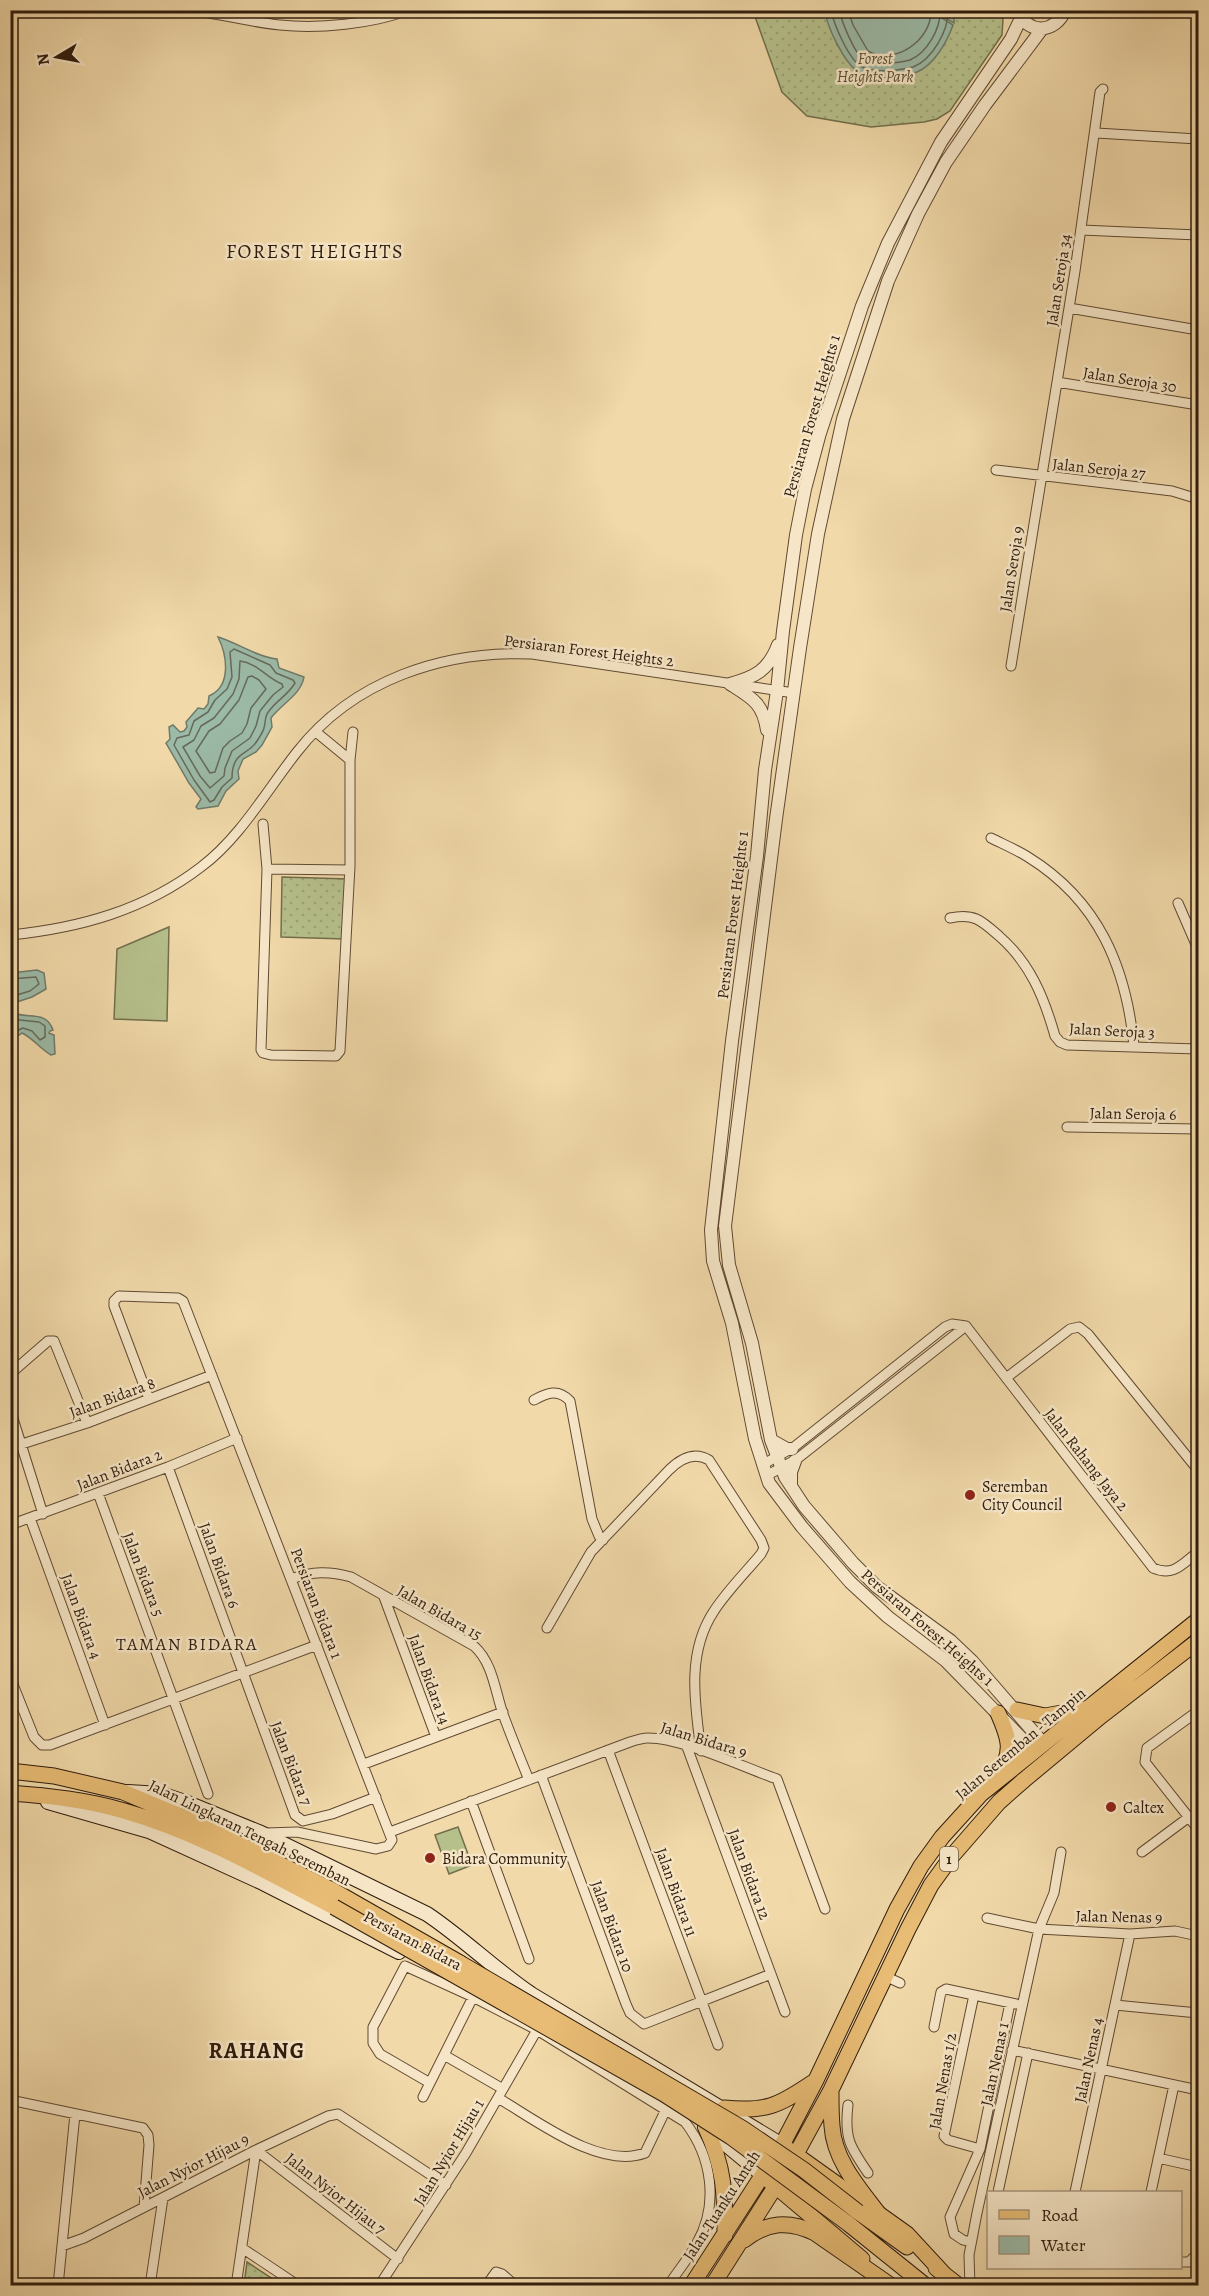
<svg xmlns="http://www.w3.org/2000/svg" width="1209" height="2296" font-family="Alegreya,serif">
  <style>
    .grass { fill: url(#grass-dots); stroke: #726e4c; stroke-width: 1.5 }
    .pitch { fill: #b6c08b; stroke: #726e4c; stroke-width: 1.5 }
    .water { fill: #9bbaa7; stroke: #707a69; stroke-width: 1.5 }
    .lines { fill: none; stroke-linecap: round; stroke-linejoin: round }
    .shore { stroke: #656a5a; stroke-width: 1.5 }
    .minor-casing { stroke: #604a33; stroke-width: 11 }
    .tertiary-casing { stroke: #604a33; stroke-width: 14 }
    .secondary-casing { stroke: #2f1b0c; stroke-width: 16 }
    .primary-casing { stroke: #2f1b0c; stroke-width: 17 }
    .trunk-casing { stroke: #2f1b0c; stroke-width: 17 }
    .minor { stroke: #f6e6c7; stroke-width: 9 }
    .tertiary { stroke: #f6e6c7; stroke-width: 12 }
    .secondary { stroke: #f6e6c7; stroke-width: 14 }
    .primary { stroke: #e8bc74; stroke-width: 15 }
    .trunk { stroke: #e8bc74; stroke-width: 15 }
    .primary-bridge-casing { stroke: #2f1b0c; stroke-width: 17; stroke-linecap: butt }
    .primary-bridge { stroke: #e8bc74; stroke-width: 15 }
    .poi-dot { fill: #8f2418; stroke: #f6e6c7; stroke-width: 2 }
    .labels { text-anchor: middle; stroke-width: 5; stroke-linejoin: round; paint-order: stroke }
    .shield { fill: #f6e6c7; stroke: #6b5844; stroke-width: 1.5 }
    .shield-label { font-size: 15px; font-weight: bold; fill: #2f1b0c }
    .park-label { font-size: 16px; font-style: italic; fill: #584d32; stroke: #f6e6c7 }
    .street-label { font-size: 16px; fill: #2f1b0c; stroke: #f6e6c7 }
    .poi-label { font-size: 16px; fill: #2f1b0c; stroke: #f6e6c7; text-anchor: start }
    .neighbourhood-label { font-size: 18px; letter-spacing: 1.5px; fill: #2f1b0c; stroke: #f6e6c7 }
    .quarter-label { font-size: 20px; letter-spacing: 1.5px; fill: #2f1b0c; stroke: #f6e6c7 }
    .district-label { font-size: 22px; font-weight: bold; letter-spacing: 1.5px; fill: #2f1b0c; stroke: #f6e6c7 }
  </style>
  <defs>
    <pattern id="grass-dots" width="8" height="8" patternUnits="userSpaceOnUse" patternTransform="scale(1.5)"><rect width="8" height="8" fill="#b6c08b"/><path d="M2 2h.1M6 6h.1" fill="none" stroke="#9da477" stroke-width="1.8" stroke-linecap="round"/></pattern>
  </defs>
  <rect width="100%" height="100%" fill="#f1d9a9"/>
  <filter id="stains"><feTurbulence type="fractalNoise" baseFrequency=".00333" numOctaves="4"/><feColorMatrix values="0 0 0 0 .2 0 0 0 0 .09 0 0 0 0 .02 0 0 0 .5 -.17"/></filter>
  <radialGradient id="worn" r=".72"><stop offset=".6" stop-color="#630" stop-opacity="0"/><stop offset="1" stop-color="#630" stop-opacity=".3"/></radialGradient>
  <!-- grass -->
  <path class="grass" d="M753,11H1001L1003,19L1002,35L950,111L937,119L924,122L871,127L807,116L782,92Z
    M282,877L349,879L345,939L281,937Z
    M247,2262L282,2285H244Z"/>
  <!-- pitch -->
  <path class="pitch" d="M169,927L167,1021L114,1019L117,949Z
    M458,1827L472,1865L449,1874L435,1835Z"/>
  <!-- water -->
  <path class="water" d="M825,11H954V23L942,16V18L953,25C947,42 934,65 917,72C908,75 898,76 889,77C879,78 866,77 857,71C844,62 827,27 825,11Z
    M218,637C238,643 257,657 277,659L279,668L304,677C301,695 281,704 271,718L272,727L262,745L256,752L243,759L238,771L239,779L226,791L218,806L198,809L196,807L201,799L189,783L166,743L170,739L169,727L173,725L180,732L184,731L187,727L186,722L198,708L204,709L208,704L209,696C232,686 227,655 218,637Z
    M37,970L44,973L46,989L32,997L11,1004V973Z
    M11,1012C26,1020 46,1009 53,1030L50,1031L49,1033L54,1035L55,1054L51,1055C40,1049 33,1038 22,1033L11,1041Z"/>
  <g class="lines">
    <!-- shore -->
    <path class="shore" d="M831,10C834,25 849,60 862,67C870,71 881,71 889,71C897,70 905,69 913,67C932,60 949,30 948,10
      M839,10C842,22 854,53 864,60C871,64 880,64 887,63C895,63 903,62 910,60C927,53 941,28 940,10
      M848,10L853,25L868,51C895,66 932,40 931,10
      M234,649L270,665L276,673L293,680L295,683C288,695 277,700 269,711C264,717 266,722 264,728C263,732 259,738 257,741C248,756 232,751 232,778L222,787L214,800L210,802L194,780L174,745L177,738L189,735L194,721L208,712L215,700L227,689L232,677L230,652Z
      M240,661C257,663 267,678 282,684L283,687L273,695L260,711L256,726L250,738L232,751L225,768L224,776L210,788L200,776L183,747L194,740L201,726L214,718L233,694L239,679Z
      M252,676L259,680L266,689L251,708L247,724L242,733L230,741L223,748L215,772L210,773L196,751L209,731L220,724L239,700L248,677Z
      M10,979L36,977L39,984L30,991L10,997
      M10,1019L39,1022L45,1026V1037L40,1040L32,1031L23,1028L10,1034"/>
    <defs>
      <path id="minor" d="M193,10C222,15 251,22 280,25C318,29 373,24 408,10
        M1096,133L1198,139
        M1081,230L1198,235
        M1069,308L1198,330
        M1057,382L1198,405
        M996,470L1172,491L1198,499
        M1011,666L1075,271L1100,92L1103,89
        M316,732L350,760
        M263,824L267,869L261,1050L263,1053L271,1055L336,1056L340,1051L350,866V760L353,732
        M991,838C1003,844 1017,850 1028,857C1099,901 1126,967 1134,1046
        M267,869L350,870
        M1178,903L1198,949
        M950,918C974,913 981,920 999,936C1030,963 1044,997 1055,1036L1060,1042L1067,1045L1198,1049
        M10,935C80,928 145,910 201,867C240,838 267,790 297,752C353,680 444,650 532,654L794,693
        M1067,1127L1198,1129
        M966,1326L1153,1568C1174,1577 1182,1564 1198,1552
        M10,1374L48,1341H54L87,1423
        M1006,1378L1070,1329L1079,1327L1088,1334L1198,1470
        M149,1399L114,1306V1301L119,1296L178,1298L183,1301L392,1840L388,1846L376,1849L297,1832L266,1833
        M534,1400C547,1393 558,1388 570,1401L592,1519L599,1536L603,1540
        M10,1409L43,1514
        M22,1444L87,1423L212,1375
        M762,1465L794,1447L945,1327L952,1324L966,1326
        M168,1467L295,1815L303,1821L332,1814L376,1797
        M766,1476L797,1459L966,1326
        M98,1493L208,1794
        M30,1518L105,1725
        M10,1525L168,1467L237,1438
        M291,1579C313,1571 329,1571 351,1577L474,1646C493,1663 495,1691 503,1714C511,1736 520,1758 529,1780
        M384,1597L436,1737
        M547,1628L591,1552L669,1470C680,1459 694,1451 709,1460L761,1540L764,1548L761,1554C746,1572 727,1591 714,1611C686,1653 695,1704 701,1751
        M10,1677L34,1737L42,1745H50L317,1645
        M1198,1711L1147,1748L1145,1762L1198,1829
        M687,1747L785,2012
        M608,1750L718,2045
        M364,1764L503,1712
        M541,1775L626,2004L630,2013L644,2024L771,1974
        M471,1801L529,1959
        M390,1832L630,1742C636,1740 642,1738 648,1738C682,1738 743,1767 777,1779L825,1909
        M1142,1852L1189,1817
        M987,1918L1039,1929L1130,1934L1175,1931L1198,1936
        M887,1977L900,1983
        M974,1995L944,2136L948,2140L980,2149
        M1115,2005L1198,2013
        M934,2027L941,1992L946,1989L1016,2004
        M1012,2050L1198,2090
        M444,2055L503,2089
        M430,2083L380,2054L373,2043V2027L405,1966L473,1997L537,2030L685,2122C712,2157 719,2204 697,2243C689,2258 677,2272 668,2286
        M423,2097L473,1997
        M498,2098C536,2120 600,2170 645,2153L668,2105
        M10,2100L143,2128L148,2135L149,2145L144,2207
        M848,2105C844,2138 850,2147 868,2173
        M256,2150L398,2259
        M1158,2158L1198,2167
        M998,2192L1028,2053
        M1075,2192L1130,1934
        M1151,2192L1174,2085
        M971,2242L963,2240L954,2234L950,2217L980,2149L1010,2003
        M62,2246L84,2238L256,2150L328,2116L338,2114L446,2185
        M242,2248L299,2286
        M1180,2262H1189L1198,2253
        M58,2286L75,2114
        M150,2286L163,2198
        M236,2286L256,2150
        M379,2286L466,2153L537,2030
        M486,2286L496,2272L502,2274L516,2286
        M970,2286L969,2255L977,2213L1039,1929L1054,1893L1061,1852"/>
      <path id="tertiary" d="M1018,10C1026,35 1056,34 1065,10
        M1021,18L1011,39L941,142L888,243L862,306L820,433L805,489L796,535L783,631L777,691L765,770L757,856L732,1041L711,1230L713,1261L732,1323L755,1439L769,1483L802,1527L850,1582L888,1617L946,1661L1033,1750
        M1042,29L985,105L946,162L918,214L888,281L843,419L818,534L800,648L776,819L725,1226L729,1265L752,1343L771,1440L785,1477L804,1506L853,1563L877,1587L951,1641L972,1661L1043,1743
        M730,684C755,677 768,671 778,645
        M730,684C752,698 763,703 767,730
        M771,1440L787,1449H792
        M791,1486V1472L795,1461"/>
      <path id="secondary" d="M128,1792L161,1794L185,1802L261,1833L427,1914C463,1938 494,1969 531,1994L782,2145
        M48,1802L149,1831L263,1883L399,1952
        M705,2127L763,2175"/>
      <path id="primary" d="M10,1771L54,1776L123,1792L197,1823L334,1891L460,1963
        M10,1793C49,1796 87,1800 124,1811C198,1832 267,1872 334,1907
        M782,2145L907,2234L944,2274
        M766,2178L862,2259
        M858,2212L907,2247
        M850,2225L926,2286
        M936,2268L959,2286"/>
      <path id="trunk" d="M1017,1710L1045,1716L1084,1709
        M996,1776C1015,1753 1009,1738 998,1713
        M831,2093C831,2104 831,2115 832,2126C834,2160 859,2188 878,2213
        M724,2108C766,2112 778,2106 812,2083
        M706,2128C724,2167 725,2192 725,2235
        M744,2240C767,2222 789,2220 815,2233L890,2285
        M691,2286L782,2145L816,2080L897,1909L921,1866L942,1837L981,1794L1198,1620
        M712,2286L796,2154L831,2090L908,1929L931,1885L952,1856L999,1802L1024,1780L1101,1716L1198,1641"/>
    </defs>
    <!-- minor casing -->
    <use href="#minor" class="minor-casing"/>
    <!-- tertiary casing -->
    <use href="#tertiary" class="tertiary-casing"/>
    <!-- secondary casing -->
    <use href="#secondary" class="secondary-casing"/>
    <!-- primary casing -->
    <use href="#primary" class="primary-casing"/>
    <!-- trunk casing -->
    <use href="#trunk" class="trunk-casing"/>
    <!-- minor -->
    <use href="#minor" class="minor"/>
    <!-- tertiary -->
    <use href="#tertiary" class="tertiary"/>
    <!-- secondary -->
    <use href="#secondary" class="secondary"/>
    <!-- primary -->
    <use href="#primary" class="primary"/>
    <!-- trunk -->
    <use href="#trunk" class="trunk"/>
    <defs>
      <path id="primary-bridge" d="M334,1907L664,2094L731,2137L850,2225
        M460,1963L742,2128L804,2170L858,2212"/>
    </defs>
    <!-- primary-bridge casing -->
    <use href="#primary-bridge" class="primary-bridge-casing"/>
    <!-- primary-bridge -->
    <use href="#primary-bridge" class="primary-bridge"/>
  </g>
  <!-- markers -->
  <g class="poi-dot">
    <circle cx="970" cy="1495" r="6"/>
    <circle cx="1111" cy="1807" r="6"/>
    <circle cx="430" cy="1858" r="6"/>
  </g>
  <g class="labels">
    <!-- shield labels -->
    <rect class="shield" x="940" y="1847" width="18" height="24" rx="4.5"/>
    <g class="shield-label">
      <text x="949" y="1864">1</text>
    </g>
    <!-- park labels -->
    <g class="park-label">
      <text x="875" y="64">Forest<tspan x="875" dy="18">Heights Park</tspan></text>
    </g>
    <!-- street labels -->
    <g class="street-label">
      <text transform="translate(1058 280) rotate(-81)" y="6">Jalan Seroja 34</text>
      <text transform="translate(1130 379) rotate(9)" y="6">Jalan Seroja 30</text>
      <text transform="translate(811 416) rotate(-74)" y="6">Persiaran Forest Heights 1</text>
      <text transform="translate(1099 468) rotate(6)" y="6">Jalan Seroja 27</text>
      <text transform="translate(1011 569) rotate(-81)" y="6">Jalan Seroja 9</text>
      <text transform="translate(589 650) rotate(7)" y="6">Persiaran Forest Heights 2</text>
      <text transform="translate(732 915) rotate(-83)" y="6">Persiaran Forest Heights 1</text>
      <text transform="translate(1112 1030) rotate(3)" y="6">Jalan Seroja 3</text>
      <text transform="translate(1133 1113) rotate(1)" y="6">Jalan Seroja 6</text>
      <text transform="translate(112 1397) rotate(-20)" y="6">Jalan Bidara 8</text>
      <text transform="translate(1087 1459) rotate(52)" y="6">Jalan Rahang Jaya 2</text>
      <text transform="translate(119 1469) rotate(-21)" y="6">Jalan Bidara 2</text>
      <text transform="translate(220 1565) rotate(70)" y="6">Jalan Bidara 6</text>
      <text transform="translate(144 1574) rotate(69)" y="6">Jalan Bidara 5</text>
      <text transform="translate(317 1603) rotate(69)" y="6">Persiaran Bidara 1</text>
      <text transform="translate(440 1612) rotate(30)" y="6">Jalan Bidara 15</text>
      <text transform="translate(82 1616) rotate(70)" y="6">Jalan Bidara 4</text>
      <text transform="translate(928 1627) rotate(41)" y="6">Persiaran Forest Heights 1</text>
      <text transform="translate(430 1679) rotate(70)" y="6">Jalan Bidara 14</text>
      <text transform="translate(704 1739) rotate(17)" y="6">Jalan Bidara 9</text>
      <text transform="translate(1020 1743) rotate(-40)" y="6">Jalan Seremban - Tampin</text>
      <text transform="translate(292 1763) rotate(69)" y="6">Jalan Bidara 7</text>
      <text transform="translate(250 1832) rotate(26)" y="6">Jalan Lingkaran Tengah Seremban</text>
      <text transform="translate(750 1874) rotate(70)" y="6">Jalan Bidara 12</text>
      <text transform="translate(677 1892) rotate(70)" y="6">Jalan Bidara 11</text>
      <text transform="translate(1119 1916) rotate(1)" y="6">Jalan Nenas 9</text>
      <text transform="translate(613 1926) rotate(70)" y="6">Jalan Bidara 10</text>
      <text transform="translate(413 1940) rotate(28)" y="6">Persiaran Bidara</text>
      <text transform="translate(1088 2060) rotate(-78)" y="6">Jalan Nenas 4</text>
      <text transform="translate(994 2064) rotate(-78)" y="6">Jalan Nenas 1</text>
      <text transform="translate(942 2081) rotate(-80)" y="6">Jalan Nenas 1/2</text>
      <text transform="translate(448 2152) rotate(-59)" y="6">Jalan Nyior Hijau 1</text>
      <text transform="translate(193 2165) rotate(-27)" y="6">Jalan Nyior Hijau 9</text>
      <text transform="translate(336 2193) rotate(38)" y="6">Jalan Nyior Hijau 7</text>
      <text transform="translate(721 2205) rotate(-57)" y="6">Jalan Tuanku Antah</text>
    </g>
    <!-- poi labels -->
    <g class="poi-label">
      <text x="982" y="1492">Seremban<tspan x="982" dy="18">City Council</tspan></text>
      <text x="1123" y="1813">Caltex</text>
      <text x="442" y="1864">Bidara Community</text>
    </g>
    <!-- neighbourhood labels -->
    <g class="neighbourhood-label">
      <text x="187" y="1650">TAMAN BIDARA</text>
    </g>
    <!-- quarter labels -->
    <g class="quarter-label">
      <text x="315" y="258">FOREST HEIGHTS</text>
    </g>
    <!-- district labels -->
    <g class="district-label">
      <text x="257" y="2058">RAHANG</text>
    </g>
  </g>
  <!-- margin -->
  <rect width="1209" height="2296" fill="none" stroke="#f1d9a9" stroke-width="36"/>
  <rect x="12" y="12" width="1185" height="2272" fill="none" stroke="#2f1b0c" stroke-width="3"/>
  <rect x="18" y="18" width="1173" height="2260" fill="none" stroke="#2f1b0c" stroke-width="1.5"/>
  <!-- legend -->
  <rect x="987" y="2191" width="195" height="78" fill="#f6e6c7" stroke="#a6957c" stroke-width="1.5"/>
  <rect x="999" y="2210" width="30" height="9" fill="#e8bc74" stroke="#a6957c" stroke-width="1.5"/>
  <text x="1041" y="2221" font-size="18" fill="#2f1b0c">Road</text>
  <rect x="999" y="2236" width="30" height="18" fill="#9bbaa7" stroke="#a6957c" stroke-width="1.5"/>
  <text x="1041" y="2251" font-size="18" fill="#2f1b0c">Water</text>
  <!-- north arrow -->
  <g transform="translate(57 57) rotate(260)" stroke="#f6e6c7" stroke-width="4.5" paint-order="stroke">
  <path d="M0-4.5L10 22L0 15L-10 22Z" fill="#2f1b0c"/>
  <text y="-9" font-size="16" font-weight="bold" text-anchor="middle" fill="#2f1b0c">N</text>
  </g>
  <rect width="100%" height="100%" filter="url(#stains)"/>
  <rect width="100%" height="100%" fill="url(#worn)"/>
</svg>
